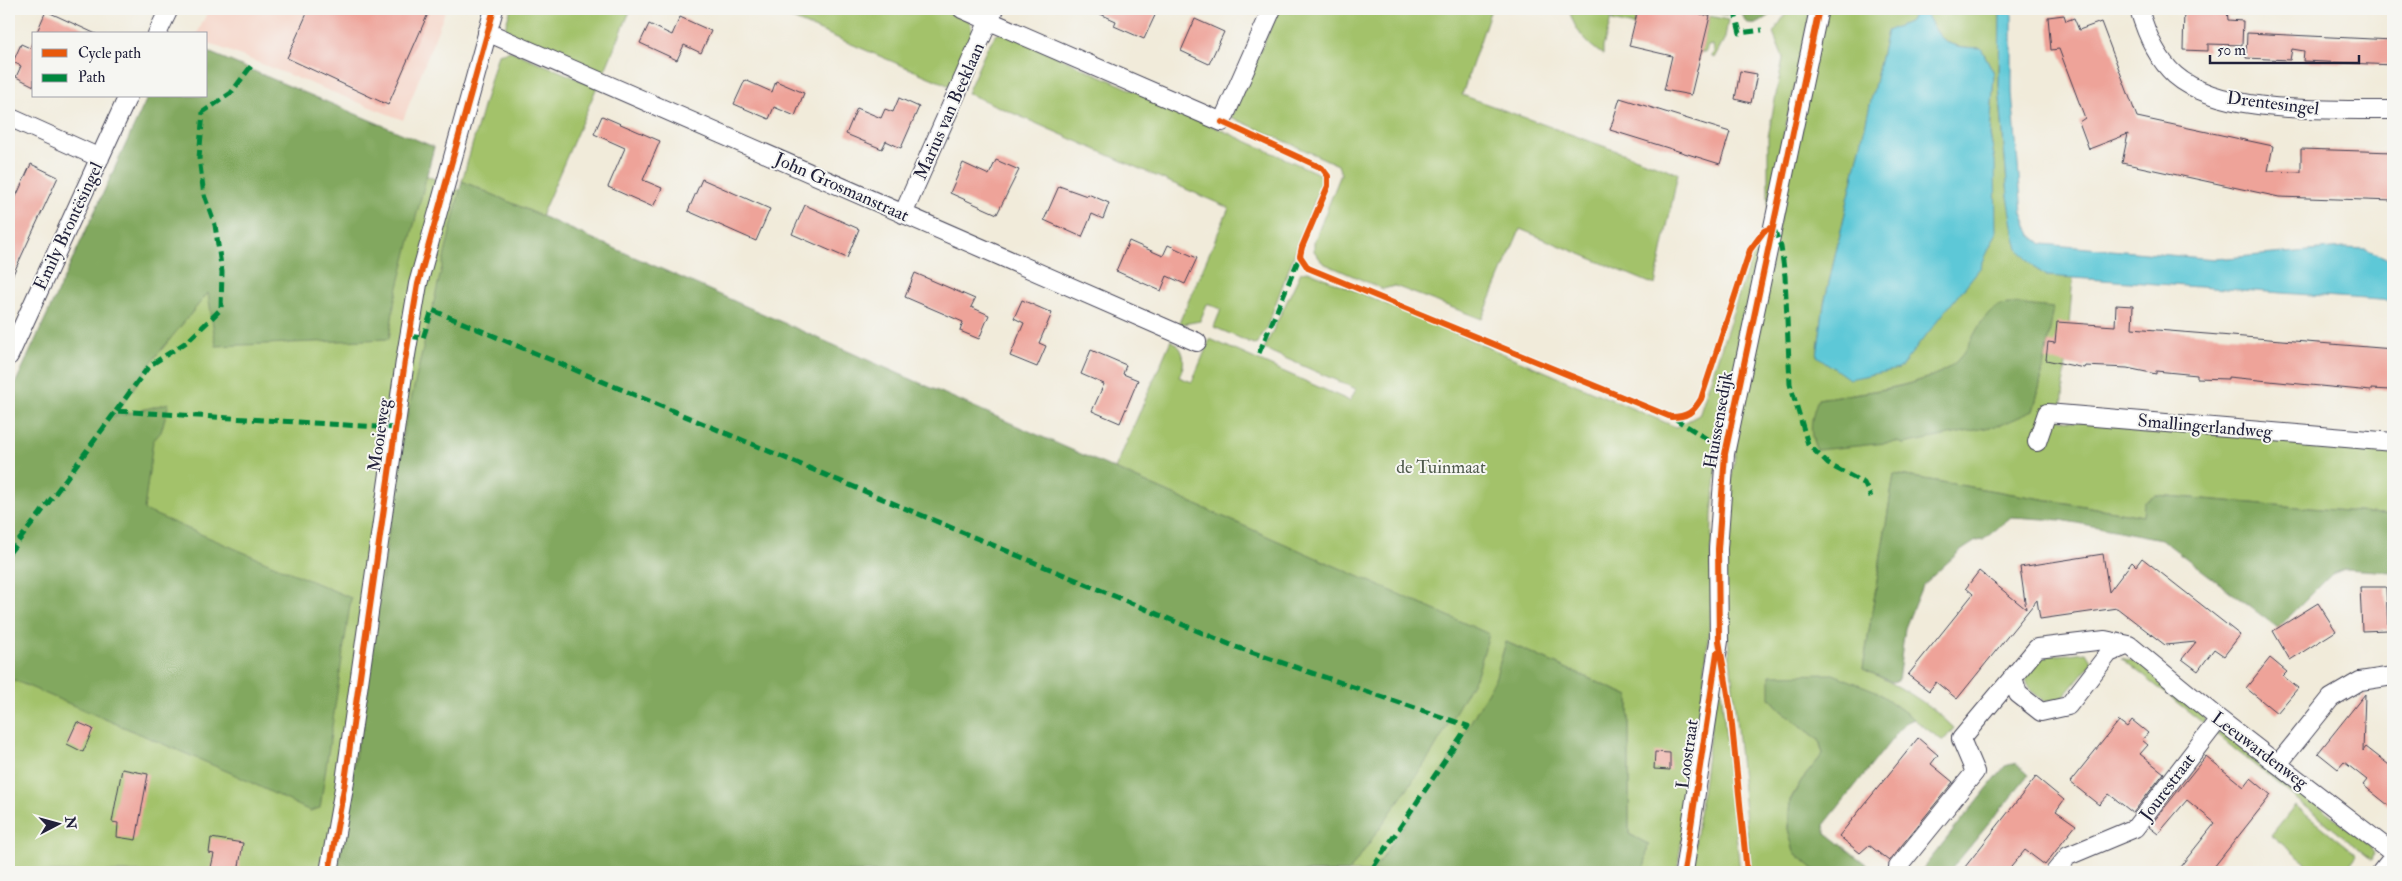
<svg xmlns="http://www.w3.org/2000/svg" width="2402" height="881" font-family="'IM FELL Double Pica',serif">
  <style>
    .built { fill: #f6d2c4 }
    .green { fill: #a3c26b; stroke: #627253; fill-rule: evenodd }
    .forest { fill: #82a85f; stroke: #52654d }
    .water { fill: #5dc8d7; stroke: #407589 }
    .building { fill: #eea399 }
    .lines { fill: none; stroke-linecap: round; stroke-linejoin: round }
    .street-casing { stroke: #414053; stroke-width: 20 }
    .street { stroke: #fff; stroke-width: 18 }
    .quiet { stroke: #00873e; stroke-width: 5; stroke-dasharray: 10 5; stroke-linecap: butt }
    .cycleway-casing { stroke: #f6f6f2; stroke-width: 9 }
    .cycleway { stroke: #e8590c; stroke-width: 6 }
    .labels { text-anchor: middle; stroke-width: 4; stroke-linejoin: round; paint-order: stroke }
    .street-label { font-size: 18px; fill: #22223b; stroke: #f6f6f2 }
    .park-label { font-size: 18px; fill: #4f5a4c; stroke: #f6f6f2 }
  </style>
  <rect width="100%" height="100%" fill="#f6f6f2"/>
  <filter id="ink" filterUnits="userSpaceOnUse"><feTurbulence type="fractalNoise" baseFrequency=".02" numOctaves="2"/><feDisplacementMap in="SourceGraphic" scale="10" xChannelSelector="R" yChannelSelector="G"/><feConvolveMatrix kernelMatrix="1 2 1 2 8 2 1 2 1" color-interpolation-filters="sRGB"/></filter>
  <filter id="wash" filterUnits="userSpaceOnUse"><feTurbulence type="fractalNoise" baseFrequency=".0096" numOctaves="4" result="noise"/><feDisplacementMap in="SourceGraphic" scale="20" xChannelSelector="R" yChannelSelector="G"/><feGaussianBlur stdDeviation="1.12" result="paint"/><feColorMatrix in="noise" values="0 0 0 0 0 0 0 0 0 0 0 0 0 0 0 0 0 1.4 0 .05"/><feComposite in="paint" operator="in"/></filter>
  <g filter="url(#wash)">
    <rect width="100%" height="100%" fill="#f1ebda"/>
    <!-- built -->
    <path class="built" d="M209,9H446L403,120L206,42V34H197Z"/>
    <!-- green -->
    <path class="green" d="M511,9H631L603,75L509,32L505,27Z
      M769,9H945C952,12 965,15 969,21C979,33 956,72 950,86Z
      M1279,9H1491L1462,95L1678,173L1655,285L1520,229L1482,319L1395,286L1383,289L1323,263L1314,251V242L1341,174L1338,165L1231,117Z
      M1569,9H1614L1603,47V55C1585,42 1574,30 1569,9Z
      M1615,9H1638L1634,26L1612,21Z
      M1693,9H1726L1727,15L1710,12L1706,15L1692,12Z
      M1789,9H1811L1768,209V137L1783,58L1773,33Z
      M1824,9H1916L1910,21L1887,32L1824,304L1817,356L1995,161L1990,135L1994,73L1981,48C1948,47 1942,44 1927,15L1933,9H2000L1999,85L2008,196L2028,259L2036,269L2047,276L2073,277L2061,420L2393,448V515L2156,495L2143,516L1894,474L1863,669C1897,685 1927,701 1954,728L1943,741L1876,691L1770,698L1781,710L1819,740L1823,754L1801,781L1790,800L1788,828L1794,852L1817,872H1751L1725,606L1726,517L1745,386ZM2053,308L2040,385L2033,411L1903,444L1818,399C1860,392 1929,388 1960,359C1971,349 1977,330 1986,317Z
      M1710,16L1728,20L1725,38L1714,58L1711,56L1714,52L1713,45L1708,46L1705,53L1701,52Z
      M1005,33L1324,176L1266,329L1256,345L1214,327L1221,309L1207,304L1200,321L1178,325L1229,208L967,93L987,48L996,34Z
      M511,51L597,87L541,216L462,181L498,54Z
      M206,76L1458,641L1488,634L1115,469L1171,340C1186,349 1186,363 1179,377L1192,382L1210,339L1350,401L1356,389L1264,349L1301,272L1308,271L1676,427L1699,415L1752,255L1760,245L1719,447L1712,516L1711,611L1704,680L1677,872H1644L1648,844L1629,834V696L1506,642L1499,666L1612,872H9V559L206,96Z
      M2086,652L2092,662L2062,698L2045,702L2029,689L2025,674L2040,657Z
      M2121,658L2138,662L2202,713L2205,719L2203,723Z
      M1717,683L1721,689L1740,872H1691Z
      M2226,733L2369,845L2374,854L2372,860L2216,734Z
      M2295,805L2357,855L2344,872H2317L2271,835Z"/>
    <!-- forest -->
    <path class="forest" d="M1741,9H1775C1764,22 1746,36 1741,9Z
      M206,51L434,147L395,299L389,339L216,346L208,293L153,360L114,417L169,403L161,432L153,441L144,510L351,598L320,808L310,811L231,773L9,678V397L148,96H206Z
      M462,181L1489,634L1478,672L1432,753L1349,872H338L404,430Z
      M2014,304L2054,308L2040,385L2033,411L2001,425L1903,444L1896,442L1817,450C1808,434 1811,416 1818,399C1861,392 1910,390 1948,368C1972,354 1974,319 1998,306C2002,304 2009,304 2014,304Z
      M1894,474L2143,516L2144,503L2156,495L2393,515V572L2345,569L2332,574L2278,628L2161,539L2061,520L2011,517L1983,540L1976,541L1959,552L1922,586L1905,628L1898,681L1892,682L1863,669Z
      M1506,642L1629,696V834L1648,844L1644,872H1372L1448,762L1495,679Z
      M1833,674L1876,691L1914,719L1905,723L1824,825L1825,832L1876,872H1817L1794,852L1788,829L1790,801L1801,781L1823,754L1819,740L1781,710L1770,698V675Z
      M2016,763L2029,775L1949,872H1920L2005,766Z"/>
    <!-- water -->
    <path class="water" d="M1916,9H1933L1927,15C1942,45 1949,47 1981,48L1994,73L1990,135L1995,161L1996,234L1980,268L1899,369L1849,379L1817,356L1824,304L1887,31L1910,21Z
      M2000,9H2012V93L2022,213L2031,235L2042,244L2215,259L2344,248L2366,249L2393,261V301L2047,276L2036,269L2018,249L2015,238L2008,196L1999,85Z"/>
    <g id="blocks">
      <!-- building -->
      <path class="building" d="M309,9H430L388,105L287,58Z
        M1089,9H1158L1144,39L1114,26L1116,21Z
        M1638,9H1677L1710,16L1691,95L1664,90L1672,56L1629,46Z
        M2184,9H2227L2228,20L2243,21L2242,45L2208,44V51L2183,50Z
        M46,11L96,34H36Z
        M2064,15L2066,21L2074,18L2079,30L2101,22L2137,117L2273,146L2268,171L2301,172V149L2393,152V201L2279,197L2122,163L2128,134L2089,149L2079,122L2085,118L2065,65L2059,49L2051,50L2048,17Z
        M680,17L711,31L701,53L684,45L677,60L640,43L649,24L672,35Z
        M1195,19L1224,32L1209,64L1181,51Z
        M2247,33L2393,40V65L2303,61L2304,51L2292,49L2290,60L2246,58Z
        M34,39V86L16,77L21,66L13,62L21,44L30,48Z
        M1740,71L1757,74L1751,103L1735,99Z
        M745,80L772,92L776,81L804,93L795,116L774,107L769,119L734,104Z
        M899,98L919,107L901,148L886,141L882,149L846,134L857,108L881,118L885,109L893,112Z
        M1620,98L1730,132L1720,164L1610,130Z
        M602,116L660,141L643,180L662,188L653,207L608,187L625,148L594,134Z
        M996,160L1019,170L997,214L950,193L963,163L989,175Z
        M31,164L58,177L9,283V212Z
        M702,179L770,209L756,241L688,211Z
        M1059,186L1087,196L1088,194L1109,203L1103,219L1092,214L1082,237L1044,220Z
        M805,205L859,229L847,258L792,234Z
        M1129,241L1163,256L1168,245L1197,258L1185,284L1167,276L1161,291L1116,271Z
        M915,273L975,299L971,307L989,315L979,339L960,331L963,322L905,297Z
        M1022,300L1052,313L1039,343L1046,346L1037,367L1010,356L1024,323L1014,318Z
        M2116,305L2133,306L2132,328L2393,349V386H2391L2390,390L2371,389V391L2228,377V379L2197,378V375L2156,371V374L2127,368L2085,366L2084,368L2046,360L2048,342L2055,343L2057,322L2115,326Z
        M1091,350L1126,365L1123,374L1138,380L1120,423L1092,411L1104,384L1081,374Z
        M2103,554L2109,592L2132,562L2136,566L2142,558L2240,635L2224,656L2214,649L2198,671L2182,659L2196,642L2165,645L2117,608L2040,619L2037,600L1957,699L1936,682L1929,691L1908,675L1973,594L1966,588L1979,571L2026,609L2020,567Z
        M2360,587H2386L2388,630L2362,631Z
        M2318,603L2336,631L2290,660L2273,631Z
        M2270,658L2287,672L2283,676L2298,688L2277,713L2246,688Z
        M2365,694L2363,751L2366,747L2393,768V809L2363,785L2367,780L2344,762L2338,769L2318,753Z
        M2132,720L2148,733L2142,740L2148,745L2140,754L2164,773L2133,813L2109,794L2099,805L2070,782L2119,721L2127,727Z
        M77,722L93,729L83,752L67,744Z
        M1918,738L1938,755L1931,764L1953,782L1889,861L1869,845L1860,853L1839,836Z
        M1655,752L1670,753V770L1654,769Z
        M2206,756L2244,787L2251,778L2271,795L2210,872H2176L2215,823L2187,800L2158,834L2149,827Z
        M122,769L148,774L136,840L117,837L118,823L112,822Z
        M2036,777L2064,800L2056,811L2076,825L2045,865L2025,850L2007,872H1961Z
        M211,838L243,843L238,872H210L214,854L209,853Z"/>
    </g>
  </g>
  <g filter="url(#ink)">
    <use href="#blocks" fill-opacity="0" stroke="#414053" stroke-width="1"/>
    <g class="lines">
      <defs>
        <path id="street" d="M962,9L1222,122L1272,9
          M2139,9C2146,33 2156,58 2175,75C2222,116 2333,109 2393,110
          M487,32L1197,342
          M157,34L169,9
          M9,117L100,158
          M903,214L994,9
          M9,356L128,96
          M2037,442L2047,413L2393,442
          M2129,645L2109,653L2068,706L2041,712L2018,694L2013,677L2037,648L2105,640L2129,645L2219,719L2393,853
          M2278,764L2331,698L2360,681L2393,676
          M1898,867L1975,772L1961,739L2013,677
          M329,872L344,788L405,361L418,284L494,9
          M1684,872L1719,641L1718,549L1725,454L1819,9
          M2055,872L2068,856L2135,828L2219,719
          M2381,872L2393,857"/>
      </defs>
      <!-- street casing -->
      <use href="#street" class="street-casing"/>
      <!-- street -->
      <use href="#street" class="street"/>
      <!-- quiet -->
      <path class="quiet" d="M1734,9L1740,33L1762,30
        M1774,229L1781,247L1785,276L1790,384L1808,444L1828,464L1864,483L1871,497
        M409,336L423,338L432,310L1236,647L1468,726L1370,872
        M1259,353L1300,256
        M116,411L149,366L188,341L221,309L222,272L215,225L204,195L199,158L203,112L231,93L252,65
        M1674,418L1710,441L1725,454
        M9,553L40,514L116,411L395,428"/>
      <defs>
        <path id="cycleway" d="M1222,122L1322,168L1328,176V186L1302,247L1300,256L1308,268L1671,417C1688,417 1693,412 1701,399L1750,250L1764,231L1773,227
          M329,872L344,788L405,361L418,284L494,9
          M1684,872L1717,653
          M1747,872L1730,706L1719,641L1718,549L1725,454L1819,9"/>
      </defs>
      <!-- cycleway casing -->
      <use href="#cycleway" class="cycleway-casing"/>
      <!-- cycleway -->
      <use href="#cycleway" class="cycleway"/>
    </g>
  </g>
  <g class="labels">
    <!-- street labels -->
    <g class="street-label">
      <text transform="translate(2273 103) rotate(7)" y="6">Drentesingel</text>
      <text transform="translate(949 111) rotate(-66)" y="6">Marius van Beeklaan</text>
      <text transform="translate(842 187) rotate(24)" y="6">John Grosmanstraat</text>
      <text transform="translate(68 226) rotate(-65)" y="6">Emily Brontësingel</text>
      <text transform="translate(1718 420) rotate(-80)" y="6">Huissensedijk</text>
      <text transform="translate(2205 426) rotate(5)" y="6">Smallingerlandweg</text>
      <text transform="translate(379 435) rotate(-82)" y="6">Mooieweg</text>
      <text transform="translate(2260 750) rotate(37)" y="6">Leeuwardenweg</text>
      <text transform="translate(1687 754) rotate(-82)" y="6">Loostraat</text>
      <text transform="translate(2167 787) rotate(-53)" y="6">Jourestraat</text>
    </g>
    <!-- park labels -->
    <g class="park-label">
      <text x="1441" y="473">de Tuinmaat</text>
    </g>
  </g>
  <!-- margin -->
  <rect width="2402" height="881" fill="none" stroke="#f6f6f2" stroke-width="30"/>
  <!-- legend -->
  <rect x="32" y="32" width="175" height="65" fill="#f6f6f2" stroke="#a1a1a9"/>
  <rect x="42" y="49" width="25" height="8" fill="#e8590c" stroke="#a1a1a9"/>
  <text x="78" y="58" font-size="15" fill="#22223b">Cycle path</text>
  <rect x="42" y="74" width="25" height="8" fill="#00873e" stroke="#a1a1a9"/>
  <text x="78" y="82" font-size="15" fill="#22223b">Path</text>
  <!-- north arrow -->
  <g transform="translate(58 824) rotate(84)" stroke="#f6f6f2" stroke-width="4" paint-order="stroke">
  <path d="M0-4L9 19L0 12L-9 19Z" fill="#22223b"/>
  <text y="-8" font-size="14" font-weight="bold" text-anchor="middle" fill="#22223b">N</text>
  </g>
  <!-- scale -->
  <path d="M2210 55v8h149v-8" fill="none" stroke="#22223b" stroke-width="2.5"/>
  <text x="2217" y="55" font-size="15" fill="#22223b" stroke="#f6f6f2" stroke-width="4" paint-order="stroke">50 m</text>
</svg>
